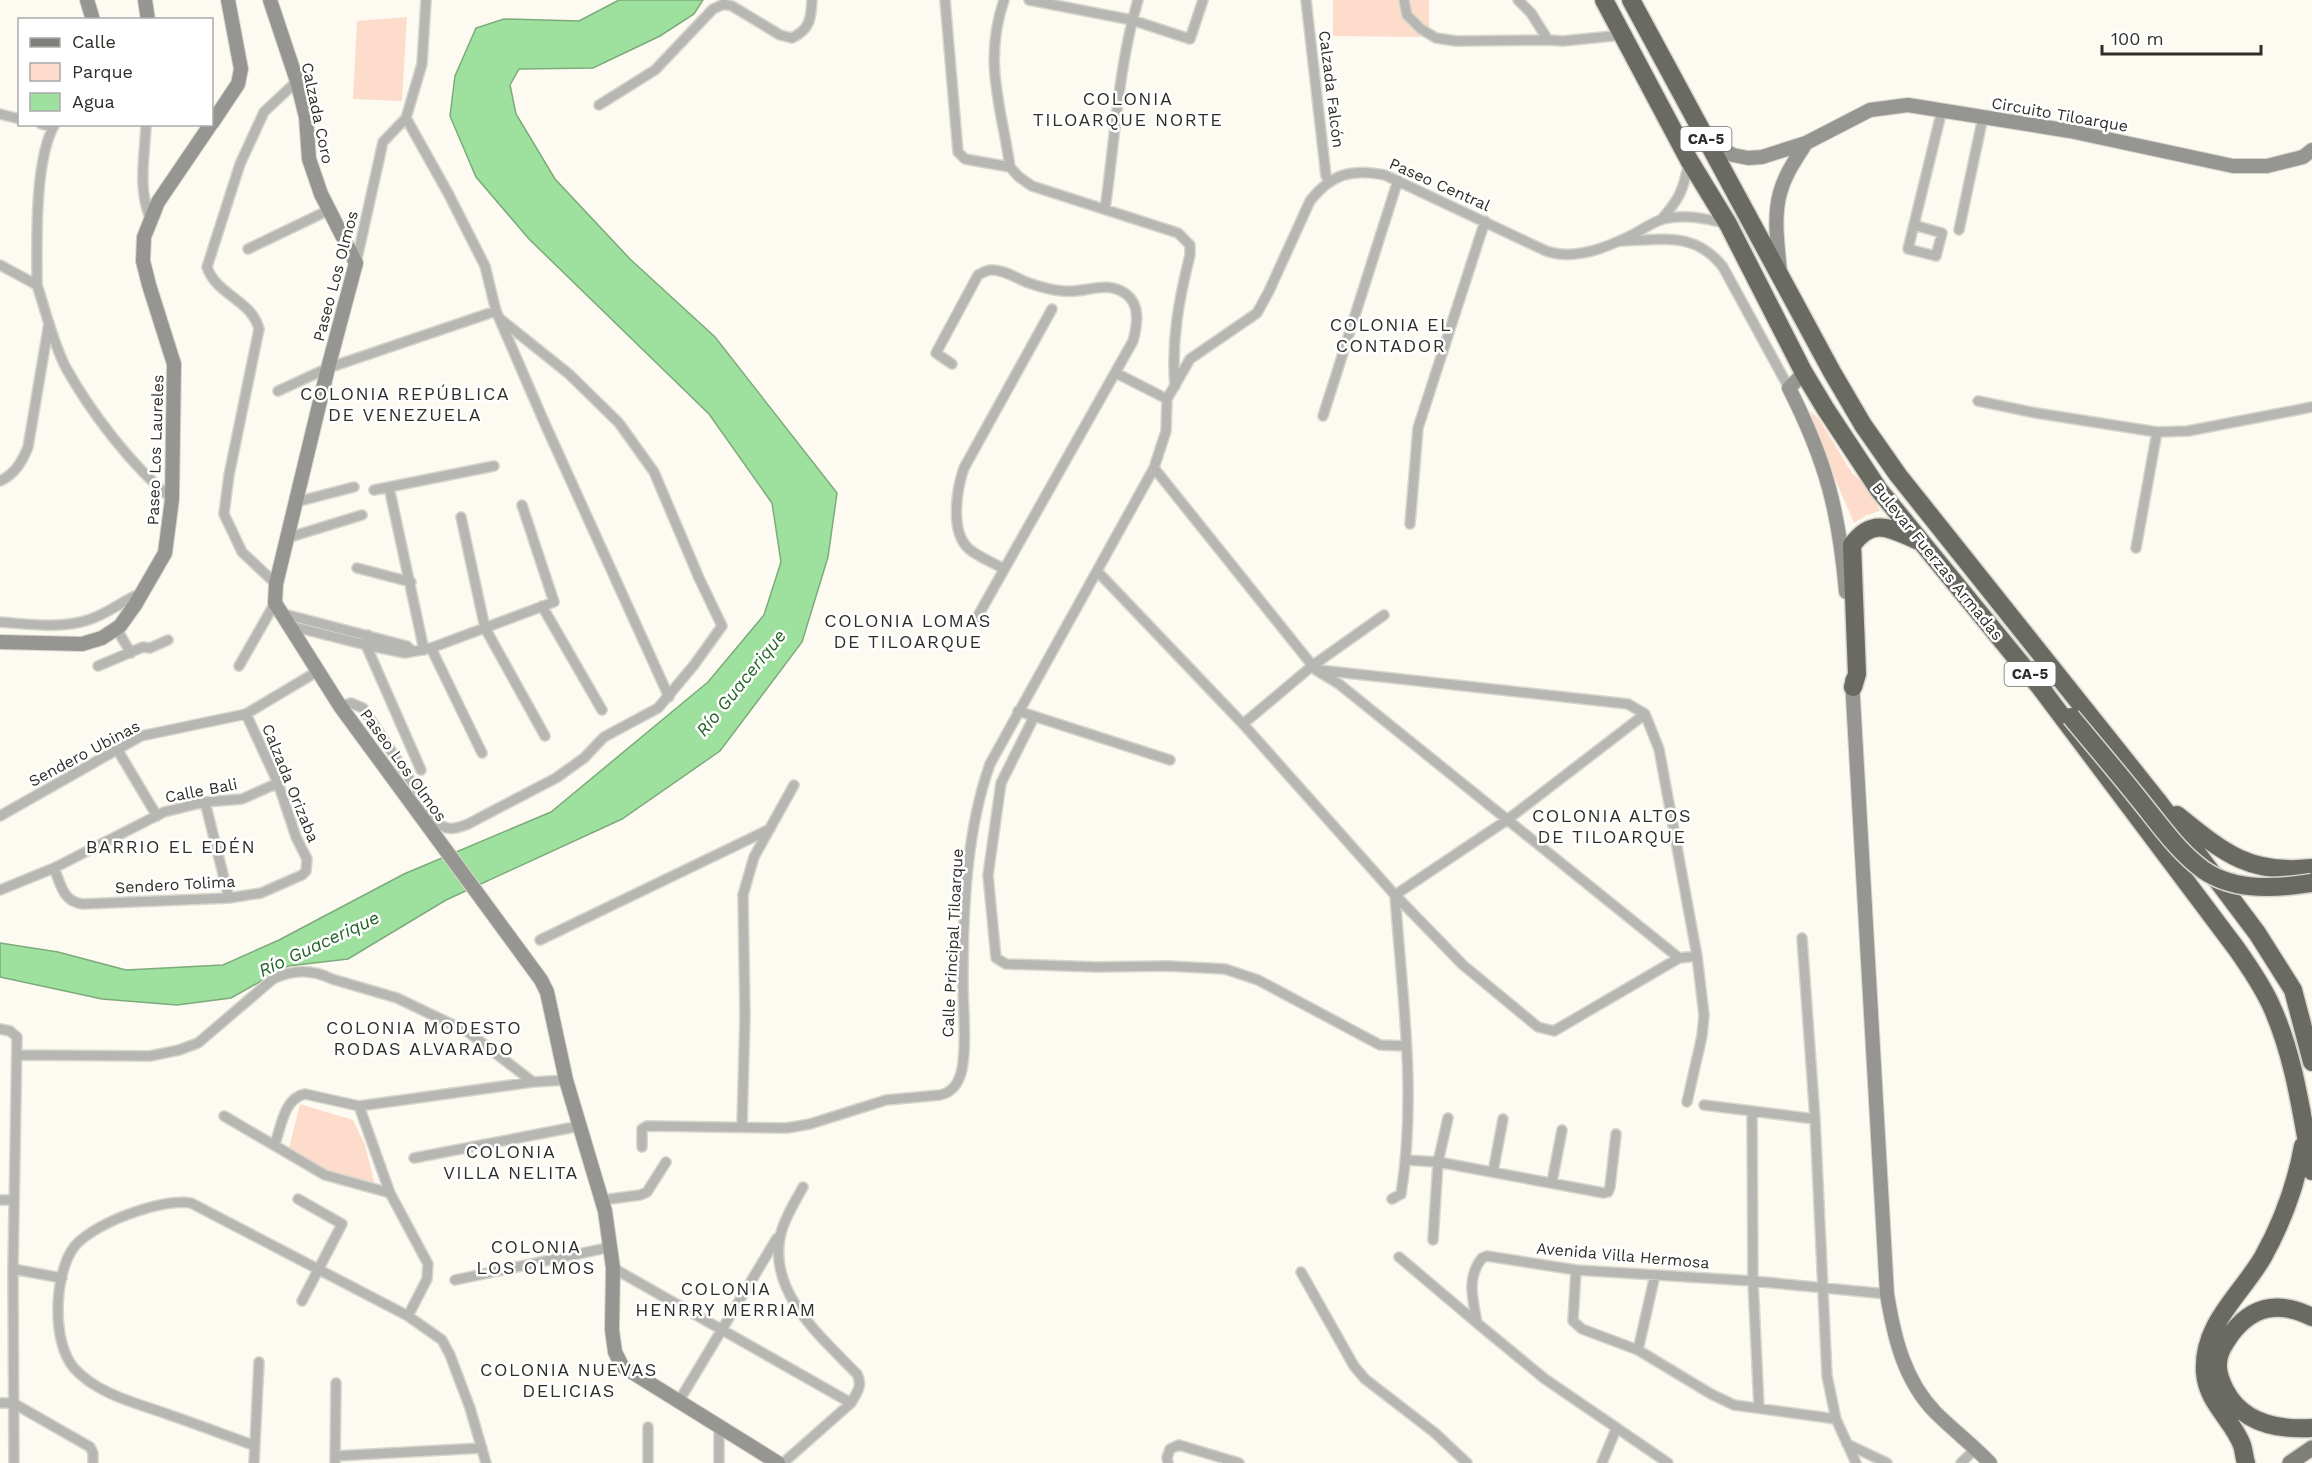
<svg xmlns="http://www.w3.org/2000/svg" width="2312" height="1463" font-family="'Work Sans',sans-serif">
  <style>
    .green { fill: #fddccb }
    .water { fill: #9ee19e; stroke: #7cab7b; stroke-width: 1.5 }
    .lines { fill: none; stroke-linecap: round; stroke-linejoin: round }
    .street-casing { stroke: #d8d5cd; stroke-width: 12 }
    .secondary-casing { stroke: #d8d5cd; stroke-width: 16 }
    .primary-casing { stroke: #d8d5cd; stroke-width: 18 }
    .highway-casing { stroke: #d8d5cd; stroke-width: 21 }
    .street { stroke: #b6b7b3; stroke-width: 9 }
    .secondary { stroke: #959691; stroke-width: 14 }
    .primary { stroke: #7d7f78; stroke-width: 15 }
    .highway { stroke: #696b63; stroke-width: 18 }
    .highway-bridge-casing { stroke: #d8d5cd; stroke-width: 21; stroke-linecap: butt }
    .highway-bridge { stroke: #696b63; stroke-width: 18 }
    .labels { text-anchor: middle; stroke-width: 5; stroke-linejoin: round; paint-order: stroke }
    .shield { fill: #fff; stroke: #6d6d6a; stroke-width: 1.5 }
    .shield-label { font-size: 15px; font-weight: bold; fill: #2e2e2a }
    .street-label { font-size: 16px; fill: #2e2e2a; stroke: #fff }
    .neighbourhood-label { font-size: 18px; letter-spacing: 1.5px; fill: #2e2e2a; stroke: #fff }
    .water-label { font-size: 18px; font-style: italic; fill: #206325; stroke: #fff }
  </style>
  <rect width="100%" height="100%" fill="#fdfaf1"/>
  <!-- green -->
  <path class="green" d="M1333,0H1429V37L1333,36Z
    M407,17L402,101L353,99L357,21Z
    M1810,411L1819,419L1852,473L1870,488L1880,511L1867,515L1854,523L1820,444Z
    M300,1104L353,1120L365,1145L375,1185L329,1175L288,1152Z"/>
  <!-- water -->
  <path class="water" d="M619,0H703L694,14L660,36L593,68L519,69L510,85L516,114L555,179L630,259L715,337L837,493L828,557L802,642L720,751L622,819L446,900L348,959L288,966L231,998L177,1005L102,999L0,977V943L58,952L126,970L223,965L279,940L404,874L551,812L708,682L764,615L781,562L772,503L709,414L529,239L476,177L450,116L455,76L476,28L504,19L579,21Z"/>
  <g class="lines">
    <defs>
      <path id="street" d="M945,0L958,152L965,159L1010,167
        M1004,0C983,62 1001,105 1010,167L1019,177L1032,186L1178,233L1190,245V255C1179,299 1171,341 1175,386
        M1029,0L1132,20L1190,39L1203,0
        M1306,0L1326,176L1329,181
        M1404,0L1407,15L1421,29L1436,38L1456,41L1548,40
        M1518,0L1531,13L1548,40L1563,41L1623,35
        M599,105L655,70L713,9L724,4L732,6L780,35L792,38C810,29 811,19 812,0
        M0,114L20,119
        M406,118L448,193L485,266L496,311L545,424L669,697
        M41,124L53,127
        M146,124C145,158 137,188 151,220
        M1105,209C1115,140 1118,67 1138,0
        M1661,220C1680,198 1683,191 1689,162
        M1914,225L1942,233L1936,256L1908,249L1942,110
        M1959,230L1983,117
        M1622,241C1663,240 1695,231 1723,267L1789,388
        M248,249L329,210
        M356,263L383,142L406,118L422,64L426,0
        M0,265L37,285C46,312 53,343 66,368C92,414 131,465 172,499
        M37,285C37,244 34,159 55,124
        M952,364L936,353L978,275C982,273 987,270 991,270C1003,269 1016,278 1026,282C1037,286 1051,290 1063,291C1085,294 1106,279 1126,294C1141,305 1137,326 1133,341L975,621
        M1116,373L1167,399
        M278,391L328,368L496,311
        M1978,401L2036,413L2157,432L2188,431L2312,407
        M1323,416L1398,180
        M1154,468L1316,670L1339,684L1679,958L1697,956
        M0,481C15,474 22,462 28,447L49,323
        M389,487L424,650
        M374,490L494,466
        M296,502L354,487
        M461,517L485,628L545,736
        M1410,524L1418,428L1485,221
        M287,538L362,515
        M2136,548L2157,432
        M357,568L411,582
        M1004,569C994,563 974,555 967,547C950,529 957,488 964,468L1052,309
        M1097,571L1243,724L1395,895L1463,965L1538,1027L1554,1031L1679,958
        M276,584L242,552L224,514L229,475L259,329C252,300 216,295 207,267L240,164L264,112L297,81
        M542,606L602,710
        M284,614L407,646L412,651
        M0,622C28,624 61,629 88,620C108,614 123,600 142,593
        M291,626L366,645L405,653L431,648L554,602L522,505
        M116,628L131,653
        M368,635L366,645L421,770
        M431,648L482,753
        M98,666L143,647L150,648L168,640
        M239,666L275,603
        M1319,670L1628,704L1645,714L1659,749L1697,956L1704,1015L1702,1036L1687,1102
        M340,706L351,703L363,708L440,825C450,831 457,828 468,824L556,778L584,758L604,737L658,708L694,665L722,626L699,578L654,472L619,423L569,374L499,318
        M1018,711L1170,760
        M1034,717L1001,783L988,875L996,958L1006,964L1097,967L1167,966L1225,969L1258,980L1380,1045L1406,1046
        M1243,724L1312,666L1384,615
        M117,749L157,816
        M205,802L229,898
        M0,816L141,736L246,714L318,671
        M54,868C61,885 63,902 83,904L229,898L261,893L302,875L306,871L307,859L296,837L278,783L246,714
        M0,890L54,868L164,812L205,802L242,799L278,783
        M1395,895L1507,820L1645,714
        M1802,938L1815,1119L1827,1376L1836,1419L1856,1463
        M540,940L770,829
        M0,1029L10,1031L17,1037L13,1269L14,1463
        M17,1055L150,1056L179,1050L198,1043L273,979C293,969 312,969 332,979L397,998L468,1032L533,1082
        M1704,1105L1815,1119
        M359,1106L390,1193L428,1264L427,1279L408,1316
        M1752,1111L1753,1281L1759,1408
        M224,1116L325,1175L390,1193
        M742,1126L745,1016L743,895L754,857L794,785
        M275,1144C281,1127 284,1098 305,1094L359,1106L533,1082L566,1080
        M642,1147V1129L647,1126L787,1128L810,1124L886,1100L940,1095C953,1092 959,1083 962,1069C967,1043 963,1009 963,982C963,911 966,831 990,764L1154,468L1166,431L1167,399L1190,359L1257,313L1269,291L1310,201C1331,174 1352,168 1385,175L1546,251C1575,261 1608,247 1634,234C1643,229 1653,222 1663,219C1685,214 1705,218 1727,224
        M414,1158L580,1126
        M1406,1160L1438,1162L1604,1193L1608,1192L1610,1187L1616,1134
        M1493,1172L1503,1119
        M1552,1182L1562,1130
        M298,1199L342,1224L302,1301
        M1392,1199L1401,1194C1417,1095 1402,994 1395,895
        M0,1200H14
        M602,1200L640,1195L647,1192L666,1162
        M1433,1240L1438,1162L1448,1118
        M1399,1257L1477,1323
        M613,1268L851,1403C857,1392 863,1386 857,1374C822,1338 766,1291 781,1233C785,1217 795,1202 803,1187
        M13,1269L62,1278
        M1576,1270L1573,1321L1582,1329L1638,1350L1711,1394L1734,1405L1836,1419
        M1301,1272L1354,1366L1365,1379L1435,1433L1467,1463
        M455,1280L611,1247
        M1638,1350L1655,1275
        M679,1401L777,1238
        M0,1403H13L90,1447L93,1453V1463
        M719,1424V1463
        M1847,1444L1887,1463
        M253,1445C225,1435 196,1424 167,1414C136,1403 97,1394 74,1368C52,1343 54,1278 72,1250C87,1225 163,1197 191,1203L408,1316L442,1340L450,1355L470,1408L486,1463
        M335,1456L482,1448
        M254,1463L259,1362
        M335,1463L336,1383
        M648,1463V1427
        M783,1463L851,1403
        M1168,1463L1167,1458L1170,1449L1179,1445L1239,1463
        M1602,1463L1616,1429
        M1668,1463L1545,1379L1477,1323C1473,1299 1466,1278 1482,1258L1487,1256L1576,1270L1753,1281L1887,1294
        M1961,1463L1976,1448"/>
      <path id="secondary" d="M87,0L93,20
        M145,0L148,20
        M270,0L297,81L306,117L309,159L321,194L356,263L328,368L276,584L275,603L340,706L541,980L547,992L566,1080L605,1211L613,1268L612,1330L615,1352L622,1366L778,1463
        M212,123L238,84L241,69L228,0
        M1707,141L1733,155L1748,158L1762,157L1806,143L1870,110L1908,105L2070,131L2233,166H2267L2303,157L2312,150
        M1780,272C1778,247 1773,218 1780,193C1785,174 1796,159 1806,143
        M1804,373L1789,388C1826,461 1839,511 1846,592
        M0,642L82,644L102,638L120,626L135,605L165,553L172,499L174,364L149,285L143,261L144,237L158,202L211,124
        M1852,680L1887,1294C1894,1337 1904,1380 1935,1412C1953,1430 1973,1445 1990,1463"/>
      <path id="primary" d="M2290,1463L2312,1448"/>
      <path id="highway" d="M1604,0L1689,160L1728,224L1804,373L1825,408L1879,490L2040,687L2236,948C2248,965 2261,984 2270,1003C2294,1054 2302,1115 2312,1171
        M1631,0L1832,372L1863,425L1898,475L2157,800L2257,933L2293,990L2312,1062
        M1853,687L1857,674L1852,545C1873,516 1891,529 1919,541
        M2177,815C2223,852 2249,875 2312,868
        M2312,1317C2280,1301 2253,1305 2231,1334C2225,1343 2218,1352 2218,1363C2217,1372 2221,1382 2225,1390C2242,1423 2278,1430 2312,1428
        M2246,1463C2244,1457 2244,1451 2242,1445C2233,1420 2207,1403 2205,1372C2202,1324 2241,1295 2263,1257C2283,1221 2296,1185 2303,1146"/>
    </defs>
    <!-- street casing -->
    <use href="#street" class="street-casing"/>
    <!-- secondary casing -->
    <use href="#secondary" class="secondary-casing"/>
    <!-- primary casing -->
    <use href="#primary" class="primary-casing"/>
    <!-- highway casing -->
    <use href="#highway" class="highway-casing"/>
    <!-- street -->
    <use href="#street" class="street"/>
    <!-- secondary -->
    <use href="#secondary" class="secondary"/>
    <!-- primary -->
    <use href="#primary" class="primary"/>
    <!-- highway -->
    <use href="#highway" class="highway"/>
    <defs>
      <path id="highway-bridge" d="M2071,717C2095,746 2119,774 2142,803C2159,824 2176,848 2197,865C2228,892 2274,889 2312,883"/>
    </defs>
    <!-- highway-bridge casing -->
    <use href="#highway-bridge" class="highway-bridge-casing"/>
    <!-- highway-bridge -->
    <use href="#highway-bridge" class="highway-bridge"/>
  </g>
  <g class="labels">
    <!-- shield labels -->
    <g class="shield">
      <rect x="1680.5" y="127" width="51" height="24" rx="4.5"/>
      <rect x="2004.5" y="662" width="51" height="24" rx="4.5"/>
    </g>
    <g class="shield-label">
      <text x="1706" y="144">CA-5</text>
      <text x="2030" y="679">CA-5</text>
    </g>
    <!-- street labels -->
    <g class="street-label">
      <text transform="translate(1332 89) rotate(83)" y="6">Calzada Falcón</text>
      <text transform="translate(318 113) rotate(78)" y="6">Calzada Coro</text>
      <text transform="translate(2060 114) rotate(10)" y="6">Circuito Tiloarque</text>
      <text transform="translate(1440 184) rotate(24)" y="6">Paseo Central</text>
      <text transform="translate(335 276) rotate(-75)" y="6">Paseo Los Olmos</text>
      <text transform="translate(155 450) rotate(-88)" y="6">Paseo Los Laureles</text>
      <text transform="translate(1938 561) rotate(51)" y="6">Bulevar Fuerzas Armadas</text>
      <text transform="translate(84 753) rotate(-28)" y="6">Sendero Ubinas</text>
      <text transform="translate(404 765) rotate(54)" y="6">Paseo Los Olmos</text>
      <text transform="translate(291 783) rotate(68)" y="6">Calzada Orizaba</text>
      <text transform="translate(201 790) rotate(-11)" y="6">Calle Bali</text>
      <text transform="translate(175 884) rotate(-3)" y="6">Sendero Tolima</text>
      <text transform="translate(952 943) rotate(-87)" y="6">Calle Principal Tiloarque</text>
      <text transform="translate(1623 1255) rotate(5)" y="6">Avenida Villa Hermosa</text>
    </g>
    <!-- neighbourhood labels -->
    <g class="neighbourhood-label">
      <text x="1128" y="105">COLONIA<tspan x="1128" dy="21">TILOARQUE NORTE</tspan></text>
      <text x="1391" y="331">COLONIA EL<tspan x="1391" dy="21">CONTADOR</tspan></text>
      <text x="405" y="400">COLONIA REPÚBLICA<tspan x="405" dy="21">DE VENEZUELA</tspan></text>
      <text x="908" y="627">COLONIA LOMAS<tspan x="908" dy="21">DE TILOARQUE</tspan></text>
      <text x="1612" y="822">COLONIA ALTOS<tspan x="1612" dy="21">DE TILOARQUE</tspan></text>
      <text x="171" y="853">BARRIO EL EDÉN</text>
      <text x="424" y="1034">COLONIA MODESTO<tspan x="424" dy="21">RODAS ALVARADO</tspan></text>
      <text x="511" y="1158">COLONIA<tspan x="511" dy="21">VILLA NELITA</tspan></text>
      <text x="536" y="1253">COLONIA<tspan x="536" dy="21">LOS OLMOS</tspan></text>
      <text x="726" y="1295">COLONIA<tspan x="726" dy="21">HENRRY MERRIAM</tspan></text>
      <text x="569" y="1376">COLONIA NUEVAS<tspan x="569" dy="21">DELICIAS</tspan></text>
    </g>
    <!-- water labels -->
    <g class="water-label">
      <text transform="translate(741 683) rotate(-51)" y="6">Río Guacerique</text>
      <text transform="translate(319 944) rotate(-25)" y="6">Río Guacerique</text>
    </g>
  </g>
  <!-- legend -->
  <rect x="18" y="18" width="195" height="108" fill="#ffffff" stroke="#ababaa" stroke-width="1.5"/>
  <rect x="30" y="38" width="30" height="9" fill="#7d7f78" stroke="#ababaa" stroke-width="1.5"/>
  <text x="72" y="48" font-size="18" fill="#2e2e2a">Calle</text>
  <rect x="30" y="63" width="30" height="18" fill="#fddccb" stroke="#ababaa" stroke-width="1.5"/>
  <text x="72" y="78" font-size="18" fill="#2e2e2a">Parque</text>
  <rect x="30" y="93" width="30" height="18" fill="#9ee19e" stroke="#ababaa" stroke-width="1.5"/>
  <text x="72" y="108" font-size="18" fill="#2e2e2a">Agua</text>
  <!-- scale -->
  <path d="M2102 45v9h159v-9" fill="none" stroke="#2e2e2a" stroke-width="3"/>
  <text x="2111" y="45" font-size="18" fill="#2e2e2a" stroke="#ffffff" stroke-width="4.5" paint-order="stroke">100 m</text>
</svg>
